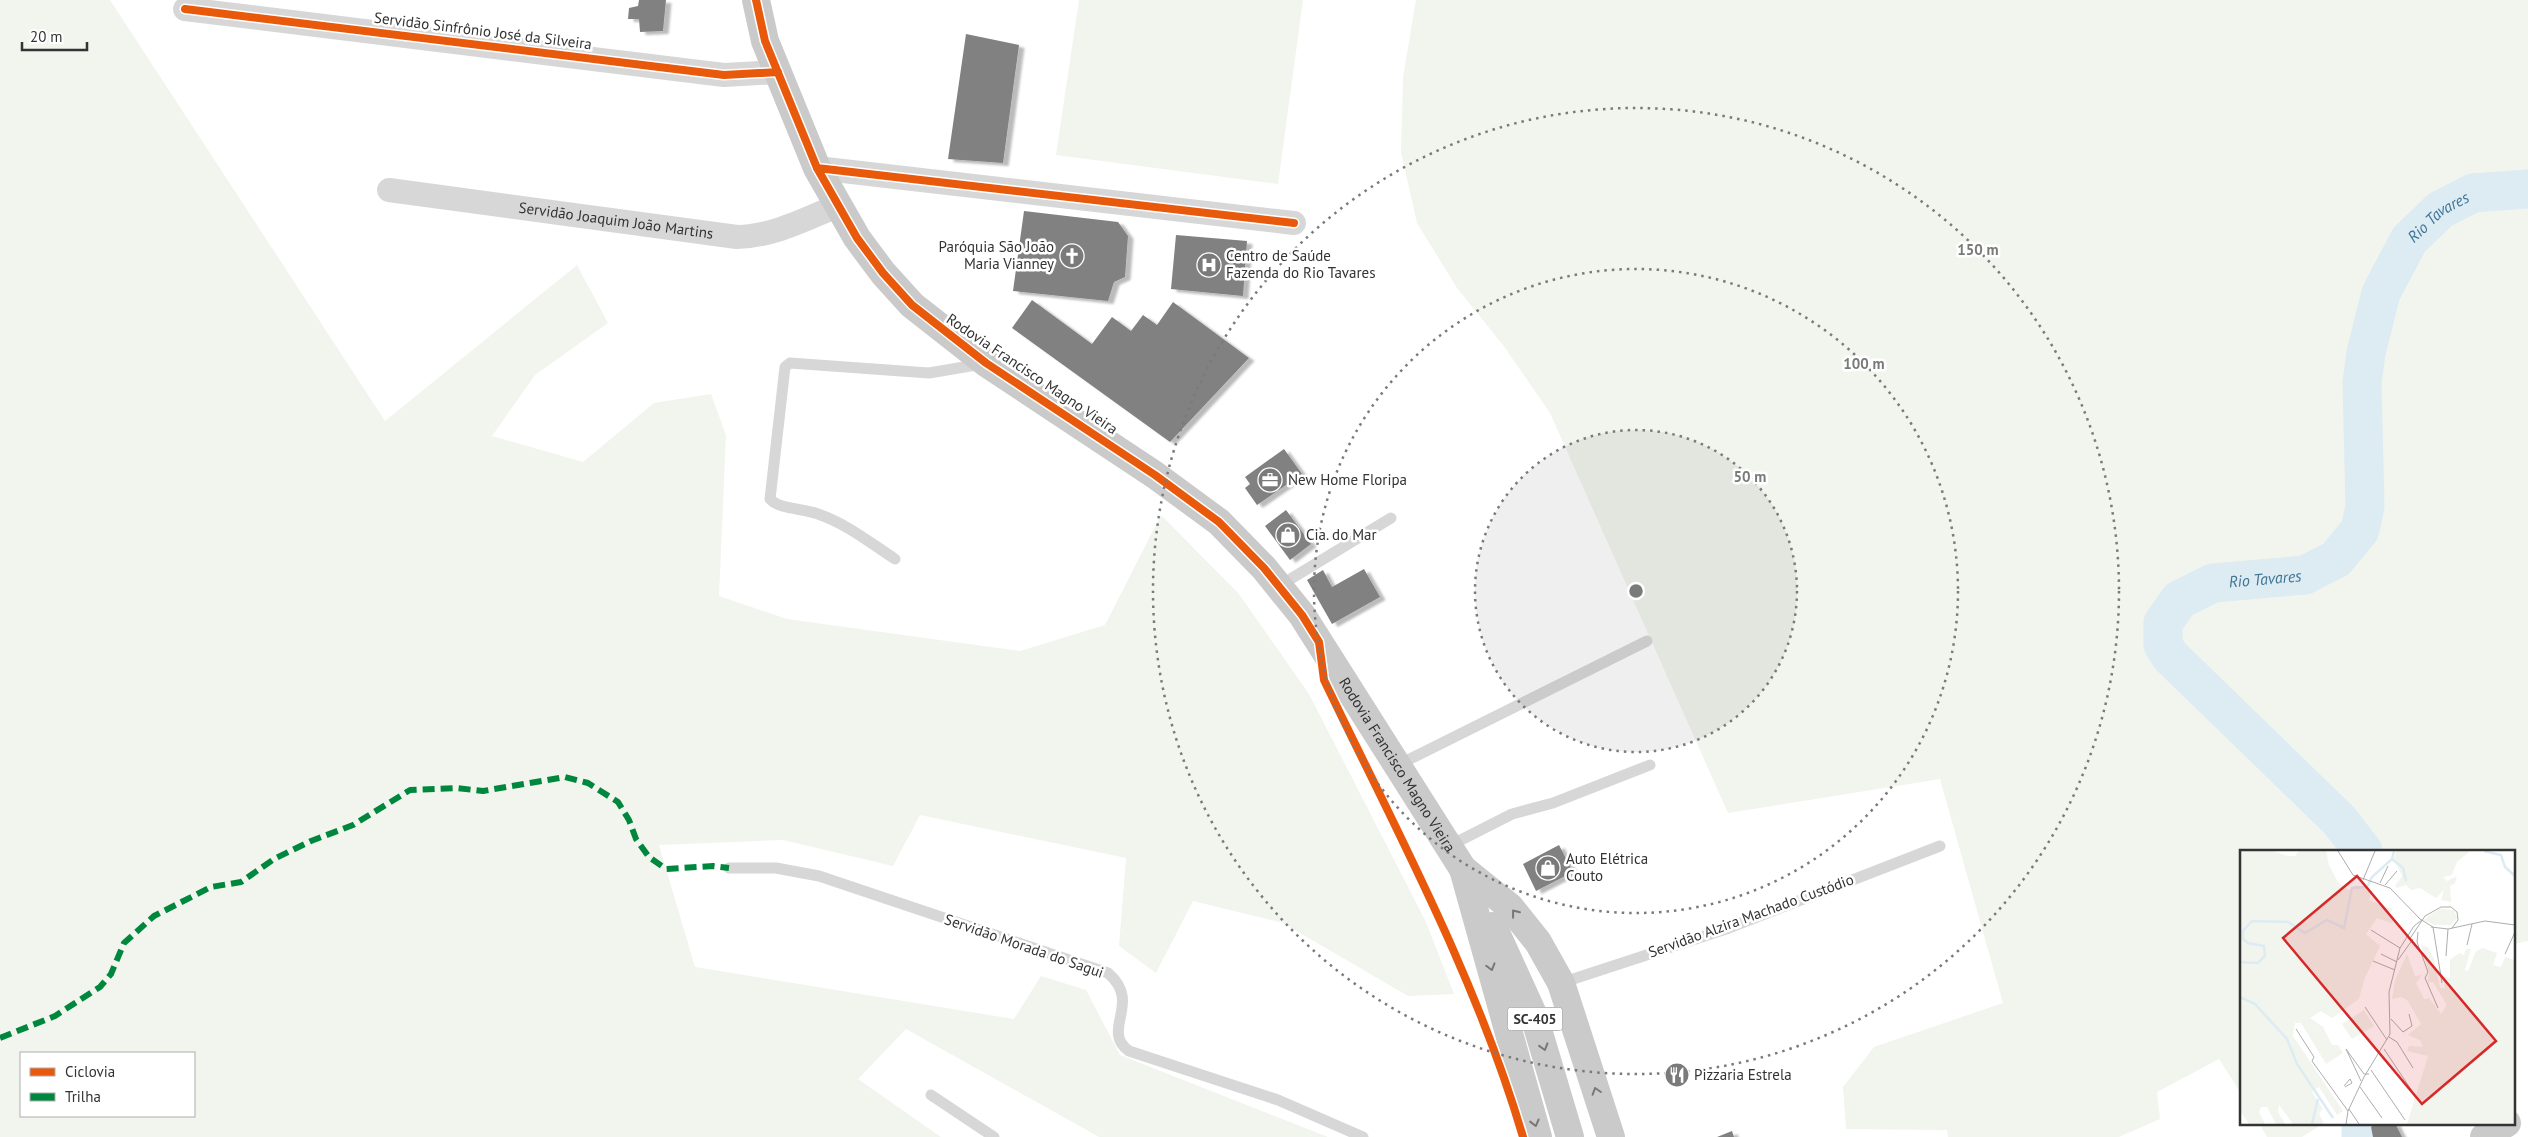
<svg xmlns="http://www.w3.org/2000/svg" width="2528" height="1137" font-family="'PT Sans',sans-serif">
  <style>
    .green { fill: #f1f5ed; fill-rule: evenodd }
    .lines { fill: none; stroke-linecap: round; stroke-linejoin: round }
    .river { stroke: #ddebf3; stroke-width: 39 }
    .building { fill: #818181; filter: url(#shadow) }
    .lane { stroke: #d7d7d7; stroke-width: 11 }
    .street { stroke: #d7d7d7; stroke-width: 24 }
    .primary { stroke: #cacaca; stroke-width: 28 }
    .quiet { stroke: #00873e; stroke-width: 6; stroke-dasharray: 12 6; stroke-linecap: butt }
    .cycleway-casing { stroke: #fff; stroke-width: 11 }
    .cycleway { stroke: #e8590c; stroke-width: 8 }
    .oneway { stroke: #777 }
    .ring { fill: none; stroke: #7a7a7a; stroke-width: 2.5; stroke-dasharray: 2.5 5 }
    .labels { text-anchor: middle; stroke-width: 5; stroke-linejoin: round; paint-order: stroke }
    .shield { fill: #fff; stroke: #707070; stroke-width: 1 }
    .shield-label { font-size: 14px; font-weight: bold; fill: #333 }
    .street-label { font-size: 15px; fill: #333; stroke: #fff }
    .poi-label { font-size: 15px; fill: #333; stroke: #fff; text-anchor: start }
    .water-label { font-size: 16px; font-style: italic; fill: #3f7597; stroke: #fff }
    .inset-river { fill: none; stroke: #ddebf3; stroke-width: 2.5 }
    .inset-road { fill: none; stroke: #adadad; stroke-width: 1 }
    .view { fill: #d62828; fill-opacity: 0.15; stroke: #d62828; stroke-width: 2.5 }
    .inset-edge { fill: none; stroke: #333; stroke-width: 2.5 }
    .centre { fill: #7a7a7a; stroke: #fff; stroke-width: 2.5 }
    .ring-label { font-size: 15px; text-anchor: middle; font-weight: bold; fill: #7a7a7a; stroke: #fff; stroke-width: 5; stroke-linejoin: round; paint-order: stroke }
  </style>
  <defs>
    <filter id="shadow"><feDropShadow dx="5.5" dy="3" stdDeviation="1" flood-color="#0004"/></filter>
  </defs>
  <rect width="100%" height="100%" fill="#fff"/>
  <!-- green -->
  <path class="green" d="M0,0H110L385,421L577,265L608,323L535,375L492,436L583,462L654,403L711,394L726,435L719,596L787,619L1020,651L1105,625L1161,515L1239,594L1309,694L1426,922L1454,994L1408,996L1283,923L1193,901L1156,973L1119,946L1126,858L920,815L893,866L783,840L659,845L695,967L1014,1019L1041,976L1086,990L1120,1055L1328,1137H1099L906,1029L858,1079L941,1137H0ZM21,1053H194V1116H21Z
    M1079,0H1303L1278,184L1056,155Z
    M1416,0H2528V941L2514,944V851H2242V1095L2219,1059L2157,1092L2160,1119L2119,1137H1948L1947,1130L1846,1129L1843,1087L1874,1047L2003,1003L1940,779L1728,813L1550,413L1503,345L1457,288L1417,223L1401,152L1403,78Z
    M2259,1123H2324L2302,1137H2267Z"/>
  <g class="lines">
    <!-- river -->
    <g class="river">
      <path id="s1" d="M2363,851L2339,820L2170,656L2163,645V623L2179,600L2213,583L2305,575L2336,559L2360,530L2365,507L2362,382L2366,353L2381,293L2409,240L2440,210L2473,193L2528,189"/>
      <path d="M2361,1137V1123"/>
    </g>
  </g>
  <!-- building -->
  <path class="building" d="M639,0H666L663,31L640,32L639,19H628L629,8L638,6Z
    M966,34L1019,45L1003,163L948,159Z
    M1024,211L1118,222L1128,236L1125,277L1114,282L1108,301L1013,291Z
    M1176,235L1247,241L1243,296L1171,289Z
    M1032,300L1092,344L1112,317L1131,331L1143,315L1157,325L1173,302L1249,358L1170,442L1012,328Z
    M1284,449L1302,474L1257,505L1245,488L1250,484L1245,477Z
    M1286,510L1311,544L1290,560L1265,526Z
    M1364,569L1380,597L1332,624L1307,580L1323,570L1332,587Z
    M1559,845L1573,872L1536,891L1523,864Z
    M2377,1123H2395L2402,1137H2373L2371,1127Z
    M1732,1131L1734,1137H1717Z"/>
  <g class="lines">
    <!-- lane -->
    <path class="lane" d="M895,559C869,542 847,524 818,514C803,508 780,510 770,499L785,367L790,363L929,373L982,364
      M1279,586L1391,518
      M1398,765L1647,641
      M1449,846L1512,814L1553,803L1650,765
      M729,868H776L819,876L1108,973C1143,1003 1100,1030 1129,1051L1278,1100L1363,1137
      M1561,983L1726,929L1940,846
      M931,1095L994,1137"/>
    <!-- street -->
    <g class="street">
      <path d="M185,9L724,75L778,72"/>
      <path d="M817,168L1294,223"/>
      <path id="s2" d="M389,190L737,237C773,236 804,220 837,206"/>
    </g>
    <!-- primary -->
    <g class="primary">
      <path id="s3" d="M756,0L765,41L817,168L857,238L883,273L912,305L986,363L1155,475L1219,522L1264,568L1302,615L1463,869L1538,1137"/>
      <path d="M1463,869L1510,907L1538,942L1561,983L1611,1137"/>
      <path d="M1493,926L1534,1016L1570,1137"/>
      <path d="M2484,1137L2507,1123"/>
    </g>
    <!-- quiet -->
    <path class="quiet" d="M0,1038L55,1016L100,987L111,974L124,943L154,916L211,887L241,882L274,859L311,841L353,825L410,790L456,788L483,791L565,777L588,783L618,802L629,820L636,839L649,857L666,869L713,866L729,868"/>
    <defs>
      <path id="cycleway" d="M756,0L765,41L817,168L857,238L883,273L912,305L986,363L1155,475L1219,522L1264,568L1302,615L1319,642L1324,680C1396,830 1476,977 1523,1137
        M185,9L724,75L778,72
        M817,168L1294,223"/>
    </defs>
    <!-- cycleway casing -->
    <use href="#cycleway" class="cycleway-casing"/>
    <!-- cycleway -->
    <use href="#cycleway" class="cycleway"/>
  </g>
  <!-- one-way arrows -->
  <defs><path id="oneway-chevron" d="M-2-3.5L2.5 0L-2 3.5" fill="none" stroke-width="1.6" stroke-linecap="round" stroke-linejoin="round" transform="scale(1.25)"/></defs>
  <g class="oneway">
    <use href="#oneway-chevron" transform="translate(1515 913) rotate(-128)"/>
    <use href="#oneway-chevron" transform="translate(1491 967) rotate(74)"/>
    <use href="#oneway-chevron" transform="translate(1544 1047) rotate(73)"/>
    <use href="#oneway-chevron" transform="translate(1596 1091) rotate(-108)"/>
    <use href="#oneway-chevron" transform="translate(1535 1123) rotate(76)"/>
  </g>
  <!-- distance rings -->
  <circle cx="1636" cy="591" r="161" fill="#7a7a7a" fill-opacity=".12"/>
  <g class="ring">
    <circle cx="1636" cy="591" r="161"/>
    <circle cx="1636" cy="591" r="322"/>
    <circle cx="1636" cy="591" r="483"/>
  </g>
  <!-- icons -->
  <defs>
    <symbol id="church-disc" viewBox="-11 -11 22 22"><circle r="9.5" fill="#7a7a7a" stroke="#fff"/><path d="M-1.2-6h2.4v3.5h3.3v2.4h-3.3V6h-2.4V-.1h-3.3v-2.4h3.3Z" fill="#fff"/></symbol>
    <symbol id="hospital-disc" viewBox="-11 -11 22 22"><circle r="9.5" fill="#7a7a7a" stroke="#fff"/><path d="M-5-5h3v3.5h4V-5h3V5h-3V1.5h-4V5h-3Z" fill="#fff"/></symbol>
    <symbol id="office-disc" viewBox="-11 -11 22 22"><circle r="9.5" fill="#7a7a7a" stroke="#fff"/><path d="M-6-3h4V-5.5h4V-3h4V5H-6ZM-1-4.5V-3h2v-1.5ZM-6 0V1H6V0Z" fill="#fff"/></symbol>
    <symbol id="shop-disc" viewBox="-11 -11 22 22"><circle r="9.5" fill="#7a7a7a" stroke="#fff"/><path d="M-5-2.5h2.3a2.7 3.5 0 0 1 5.4 0H5L5.5 6h-11ZM-1.5-2.5h3a1.5 2.3 0 0 0-3 0Z" fill="#fff"/></symbol>
    <symbol id="restaurant-disc" viewBox="-11 -11 22 22"><circle r="9.5" fill="#7a7a7a" stroke="#fff"/><path d="M-5-6h1v4h1v-4h1v4h1v-4h1v5L-1.5 .5V6h-2V.5L-5-1ZM5-6V6H3V1.5H1.5Q1.5-4 5-6Z" fill="#fff"/></symbol>
  </defs>
  <g fill-rule="evenodd">
    <use href="#church-disc" x="1058" y="242" width="28" height="28"/>
    <use href="#hospital-disc" x="1195" y="251" width="28" height="28"/>
    <use href="#office-disc" x="1256" y="466" width="28" height="28"/>
    <use href="#shop-disc" x="1274" y="521" width="28" height="28"/>
    <use href="#shop-disc" x="1534" y="854" width="28" height="28"/>
    <use href="#restaurant-disc" x="1663" y="1061" width="28" height="28"/>
  </g>
  <g class="labels">
    <!-- shield labels -->
    <rect class="shield" x="1507.5" y="1007.5" width="55" height="23" rx="4"/>
    <g class="shield-label">
      <text x="1535" y="1024">SC-405</text>
    </g>
    <!-- street labels -->
    <g class="street-label">
      <text transform="translate(483 31) rotate(7)" y="5">Servidão Sinfrônio José da Silveira</text>
      <text dy="5" stroke="none"><textPath href="#s2" startOffset="229">Servidão Joaquim João Martins</textPath></text>
      <text transform="translate(1032 374) rotate(34)" y="5">Rodovia Francisco Magno Vieira</text>
      <text dy="5" stroke="none"><textPath href="#s3" startOffset="1025">Rodovia Francisco Magno Vieira</textPath></text>
      <text transform="translate(1751 916) rotate(-20)" y="5">Servidão Alzira Machado Custódio</text>
      <text transform="translate(1024 946) rotate(19)" y="5">Servidão Morada do Sagui</text>
    </g>
    <!-- poi labels -->
    <g class="poi-label">
      <text x="1054" y="252" text-anchor="end">Paróquia São João<tspan x="1054" dy="17">Maria Vianney</tspan></text>
      <text x="1226" y="261">Centro de Saúde<tspan x="1226" dy="17">Fazenda do Rio Tavares</tspan></text>
      <text x="1288" y="485">New Home Floripa</text>
      <text x="1306" y="540">Cia. do Mar</text>
      <text x="1566" y="864">Auto Elétrica<tspan x="1566" dy="17">Couto</tspan></text>
      <text x="1694" y="1080">Pizzaria Estrela</text>
    </g>
    <!-- water labels -->
    <g class="water-label">
      <text dy="6" stroke="none"><textPath href="#s1" startOffset="878">Rio Tavares</textPath></text>
      <text dy="6" stroke="none"><textPath href="#s1" startOffset="428">Rio Tavares</textPath></text>
    </g>
  </g>
  <!-- overview -->
  <g transform="translate(2240 850)">
    <rect width="275" height="275" fill="#fff"/>
    <path d="M0,1H32L48,6H55L59,1H86L89,15L98,32L109,40L116,35L132,41L129,50L153,59L149,64L154,71L152,73L137,68L126,84L140,96L124,130L119,149L92,168L81,161L70,168L83,177L92,195H98L103,203L86,214L61,173H55L53,186L103,261L97,265L79,237L72,242L83,259L79,263L84,274H53L39,255L38,262L45,274H36L27,257H21L19,262L25,274H9L0,261ZM156,1H230L217,12L212,25L203,27L207,31L217,26L215,33L210,36L211,52L201,50L204,40L196,48L180,38L171,40L166,35L157,38L155,36L162,26L154,9ZM199,59L214,60L217,68L211,75H195L184,70ZM181,95L188,97L194,109L200,138H205L204,126L210,128V110L219,103L224,105L226,99H231L225,120L228,121L236,101L243,98L257,103L253,115L261,117L265,107L275,110V274H167L188,206L167,201L169,196L183,197L180,190L168,185L181,174L168,151L162,147L152,149L155,130L167,104L175,126L182,125L176,133L184,149L189,148L201,164L207,155L193,132H188L189,122ZM124,160L134,176L112,189L102,174Z" fill="#f1f5ed"/>
    <path class="inset-river" d="M244,1L261,5L265,17L275,26M152,9L163,18L166,31M0,112L18,113L25,106L24,96L8,93L3,89V81L12,71L48,72L65,83L87,70L104,78L112,38L127,37L132,27L152,9L154,1M0,147L15,154L47,189L57,214L93,268M72,274L78,249"/>
    <path class="inset-road" d="M98,1L113,25L150,38L180,69L193,77M123,30L135,1M140,33L148,16M145,35L157,21M191,77L208,79L245,71L275,75M193,77L202,133M131,80L160,98M178,82L177,92L188,122L185,128L198,158M169,90L185,66L201,57H211L217,62L218,70L212,78M227,95L232,74M141,104L157,112M265,104L275,82M206,106L208,79M158,110L173,89M133,111L155,120M125,157L147,190M151,169L163,182L172,176L169,164M56,179L74,207L72,211L108,261M149,187L157,192L173,218M106,199L121,231M106,199L124,224H129M144,199L172,241M131,220L165,270M104,236L110,229L112,233L105,237M120,237L142,268M109,259L119,274M106,274L108,261L124,227L150,184L149,142L160,98L174,76L182,70"/>
    <path class="view" d="M117,26L256,191L182,254L43,88Z"/>
    <rect width="275" height="275" class="inset-edge"/>
  </g>
  <circle cx="1636" cy="591" r="8" class="centre"/>
  <g class="ring-label">
    <text x="1978" y="255">150 m</text>
    <text x="1864" y="369">100 m</text>
    <text x="1750" y="482">50 m</text>
  </g>
  <!-- legend -->
  <rect x="20" y="1052" width="175" height="65" fill="#ffffff" stroke="#adadad"/>
  <rect x="30" y="1068" width="25" height="8" fill="#e8590c" stroke="#adadad"/>
  <text x="65" y="1077" font-size="15" fill="#333333">Ciclovia</text>
  <rect x="30" y="1093" width="25" height="8" fill="#00873e" stroke="#adadad"/>
  <text x="65" y="1102" font-size="15" fill="#333333">Trilha</text>
  <!-- scale -->
  <path d="M22 42v8h65v-8" fill="none" stroke="#333333" stroke-width="2.5"/>
  <text x="30" y="42" font-size="15" fill="#333333" stroke="#ffffff" stroke-width="4" paint-order="stroke">20 m</text>
</svg>
